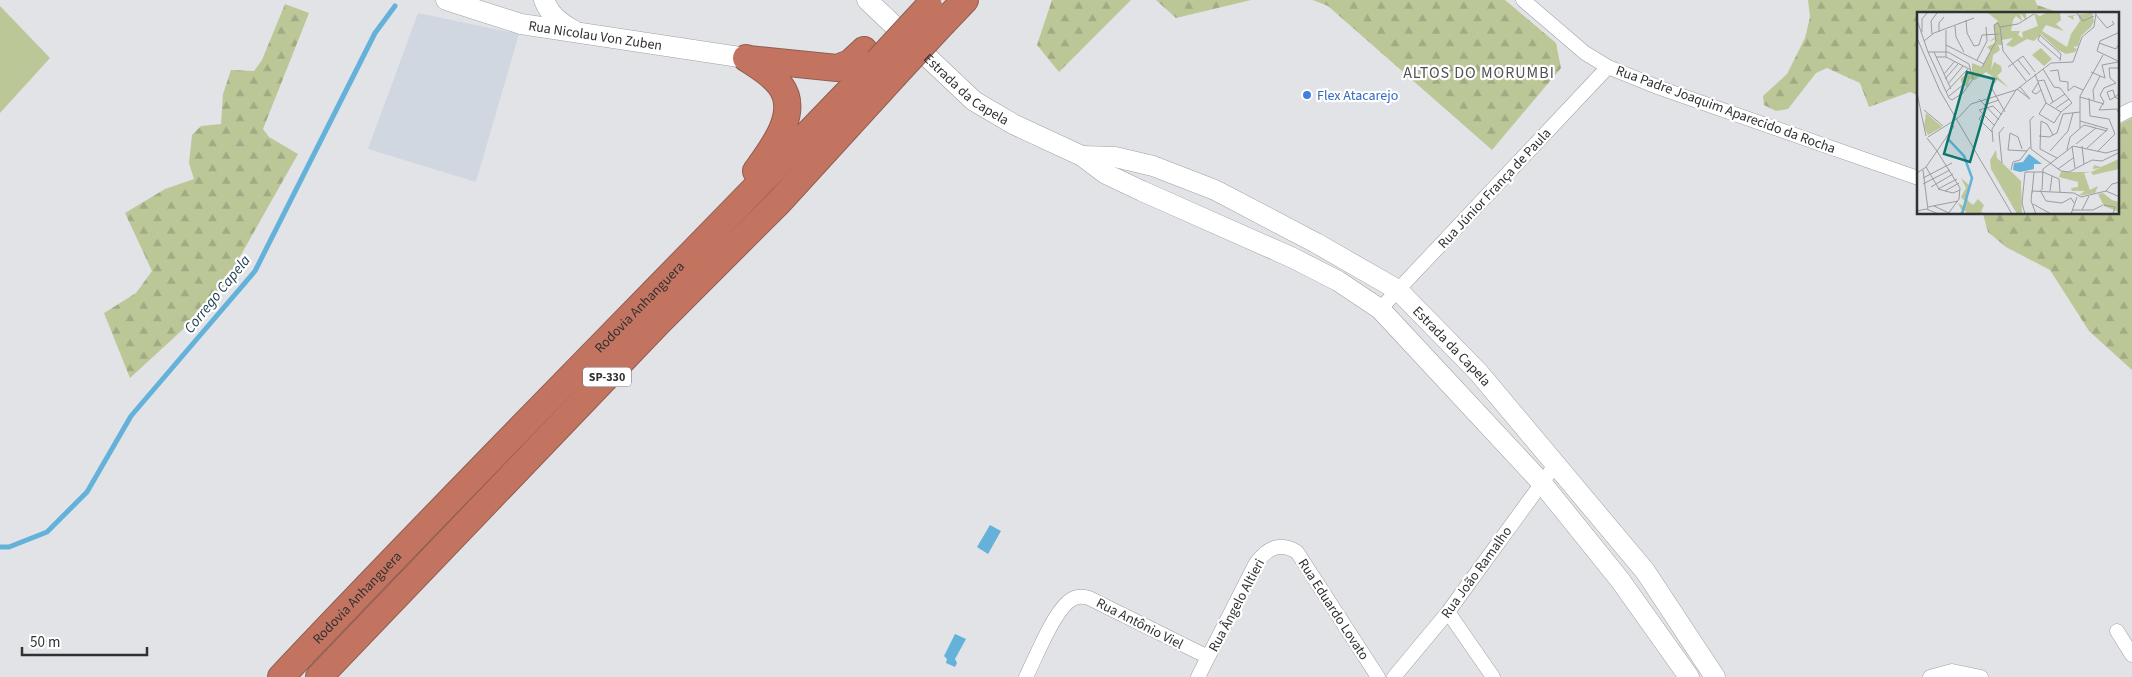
<svg xmlns="http://www.w3.org/2000/svg" width="2132" height="677" font-family="'Source Sans 3',sans-serif">
  <style>
    .built { fill: #d1d7e1 }
    .forest { fill: url(#forest-firs) }
    .park { fill: #bbc797 }
    .water { fill: #64b1d9 }
    .lines { fill: none; stroke-linecap: round; stroke-linejoin: round }
    .stream { stroke: #64b1d9; stroke-width: 5 }
    .street-casing { stroke: #9ea0a4; stroke-width: 15 }
    .secondary-casing { stroke: #9ea0a4; stroke-width: 21 }
    .highway-casing { stroke: #905d50; stroke-width: 28 }
    .street { stroke: #fff; stroke-width: 14 }
    .secondary { stroke: #fff; stroke-width: 20 }
    .highway { stroke: #c37460; stroke-width: 26 }
    .highway-bridge-casing { stroke: #905d50; stroke-width: 28; stroke-linecap: butt }
    .highway-bridge { stroke: #c37460; stroke-width: 26 }
    .shop-dot { fill: #3f7fe0; stroke: #fff; stroke-width: 2 }
    .labels { text-anchor: middle; stroke-width: 4.5; stroke-linejoin: round; paint-order: stroke }
    .shield { fill: #fff; stroke: #6e6f70; stroke-width: 1 }
    .shield-label { font-size: 12px; font-weight: bold; fill: #303132 }
    .street-label { font-size: 14px; fill: #303132; stroke: #fff }
    .shop-label { font-size: 14px; fill: #366cbe; stroke: #fff; text-anchor: start }
    .water-label { font-size: 15px; font-style: italic; fill: #1e4052; stroke: #fff }
    .quarter-label { font-size: 16px; letter-spacing: 1px; fill: #515255; stroke: #fff }
    .inset-river { fill: none; stroke: #64b1d9; stroke-width: 2.5 }
    .inset-road { fill: none; stroke: #9a9c9f; stroke-width: 1 }
    .view { fill: #0f766e; fill-opacity: 0.15; stroke: #0f766e; stroke-width: 2.5 }
    .inset-edge { fill: none; stroke: #303132; stroke-width: 2.5 }
  </style>
  <defs>
    <pattern id="forest-firs" width="22" height="20" patternUnits="userSpaceOnUse" patternTransform="scale(1.25)"><rect width="22" height="20" fill="#bbc797"/><path d="M5 1l3.5 6h-7zM16 11l3.5 6h-7z" fill="#a1ab83"/></pattern>
  </defs>
  <rect width="100%" height="100%" fill="#e1e3e7"/>
  <!-- built -->
  <path class="built" d="M418,13L519,34L476,182L368,149Z"/>
  <!-- forest -->
  <path class="forest" d="M1052,0H1131L1059,72L1037,45Z
    M1156,0H1251L1176,18Z
    M1313,0H1505L1556,43L1561,68L1492,150L1328,6Z
    M1808,0H2035L2037,5L2063,14H1918V95L1910,92L1869,107L1860,83L1827,68L1816,73L1788,109L1776,111L1764,105L1763,96L1787,74L1805,38L1810,17Z
    M285,4L309,13L263,129L269,137L298,154L216,299L130,378L104,313L136,293L152,271L125,213L165,189L194,179L189,163L192,135L201,126L221,124L223,94L231,70L254,71L262,60Z
    M2132,118V370L2089,331L2050,270L2006,247L1988,232L1983,214H2118V125Z"/>
  <!-- park -->
  <path class="park" d="M0,6L50,58L0,113Z"/>
  <!-- water -->
  <path class="water" d="M990,525L1001,531L988,554L977,547Z
    M955,634L966,639L955,659L957,663L955,667L946,663L947,659L944,656Z"/>
  <g class="lines">
    <!-- stream -->
    <path class="stream" d="M0,547H9L47,532L87,492L131,416L255,271L375,33L395,6"/>
    <defs>
      <path id="street" d="M1523,0L1585,53L1608,67L1660,88L1918,178
        M2118,116L2132,109
        M1380,309L1608,67
        M1448,612L1493,677
        M2117,631L2132,655
        M1026,677C1036,657 1052,616 1068,602C1075,596 1081,596 1089,598L1208,657
        M1198,677L1256,563C1267,549 1279,541 1297,552L1378,677
        M1394,677L1448,612L1555,465
        M1930,677L1952,671L1981,677"/>
      <g id="secondary">
        <path id="s1" d="M446,0L521,24L746,58"/>
        <path d="M544,0C550,15 559,22 573,30"/>
        <path id="s2" d="M867,0L974,101L1013,124L1082,156L1106,174L1142,191L1293,258L1338,281L1380,309L1541,482L1620,580L1689,677"/>
        <path id="s3" d="M1082,156L1115,157L1153,166L1215,190L1316,243L1398,290L1479,373L1645,571L1715,677"/>
      </g>
      <g id="highway">
        <path d="M944,22L965,0"/>
        <path d="M746,58C758,66 771,73 780,85C801,112 772,149 756,171"/>
        <path d="M748,59L837,68L850,63L864,50"/>
        <path id="s4" d="M281,677C477,469 680,268 878,61"/>
        <path d="M319,677L659,322L779,202L894,76"/>
      </g>
    </defs>
    <!-- street casing -->
    <use href="#street" class="street-casing"/>
    <!-- secondary casing -->
    <use href="#secondary" class="secondary-casing"/>
    <!-- highway casing -->
    <use href="#highway" class="highway-casing"/>
    <!-- street -->
    <use href="#street" class="street"/>
    <!-- secondary -->
    <use href="#secondary" class="secondary"/>
    <!-- highway -->
    <use href="#highway" class="highway"/>
    <defs>
      <path id="highway-bridge" d="M878,61L929,6
        M894,76L944,22"/>
    </defs>
    <!-- highway-bridge casing -->
    <use href="#highway-bridge" class="highway-bridge-casing"/>
    <!-- highway-bridge -->
    <use href="#highway-bridge" class="highway-bridge"/>
  </g>
  <!-- markers -->
  <circle class="shop-dot" cx="1307" cy="95" r="5"/>
  <g class="labels">
    <!-- shield labels -->
    <rect class="shield" x="583" y="367.5" width="48" height="19" rx="4"/>
    <g class="shield-label">
      <text x="607" y="381">SP-330</text>
    </g>
    <!-- street labels -->
    <g class="street-label">
      <text dy="5" stroke="none"><textPath href="#s1" startOffset="154">Rua Nicolau Von Zuben</textPath></text>
      <text dy="5" stroke="none"><textPath href="#s2" startOffset="134">Estrada da Capela</textPath></text>
      <text transform="translate(1726 109) rotate(20)" y="5">Rua Padre Joaquim Aparecido da Rocha</text>
      <text transform="translate(1494 188) rotate(-47)" y="5">Rua Júnior França de Paula</text>
      <text dy="5" stroke="none"><textPath href="#s4" startOffset="515">Rodovia Anhanguera</textPath></text>
      <text dy="5" stroke="none"><textPath href="#s3" startOffset="425">Estrada da Capela</textPath></text>
      <text transform="translate(1476 572) rotate(-54)" y="5">Rua João Ramalho</text>
      <text dy="5" stroke="none"><textPath href="#s4" startOffset="110">Rodovia Anhanguera</textPath></text>
      <text transform="translate(1236 605) rotate(-62)" y="5">Rua Ângelo Altieri</text>
      <text transform="translate(1334 609) rotate(57)" y="5">Rua Eduardo Lovato</text>
      <text transform="translate(1140 623) rotate(27)" y="5">Rua Antônio Viel</text>
    </g>
    <!-- shop labels -->
    <g class="shop-label">
      <text x="1317" y="100">Flex Atacarejo</text>
    </g>
    <!-- water labels -->
    <g class="water-label">
      <text transform="translate(217 294) rotate(-51)" y="5">Corrego Capela</text>
    </g>
    <!-- quarter labels -->
    <g class="quarter-label">
      <text x="1479" y="78">ALTOS DO MORUMBI</text>
    </g>
  </g>
  <!-- overview -->
  <g transform="translate(1917 12)">
    <rect width="202" height="202" fill="#e1e3e7"/>
    <path d="M124,36L135,47L127,54L115,43ZM79,138L80,146L104,169L105,202H100L74,157L73,148Z" fill="#bbc797"/>
    <path d="M71,1H109V8L103,1L105,9L99,4L96,8L94,19H103L101,23L106,26L105,20L121,14L117,1L123,4L129,1H143L144,8L139,12L147,19L129,13L125,19L150,35L154,22L163,9L161,3L156,4L157,8L150,4L175,1L177,9L174,15L164,24L161,34L156,35L160,37L158,40L149,42L141,38L124,22L117,29L110,27L96,35L89,33L96,26L85,28V33H81L83,38L76,43L74,58L77,50L84,54L85,59L80,64L92,76L69,60L58,68L53,67L50,75L44,70V66L52,61L55,64V51L65,55L74,39L70,35L78,31V27L72,30L78,25L77,13L81,9ZM202,147V157L176,163L174,160L167,161L173,178L181,174L178,181L161,184L168,179H155L154,176L161,175V170L142,165L144,160H174L183,156L176,157L177,153L184,155ZM44,166L53,174L49,185L52,190L56,193L61,187L67,193L64,200L71,202H51L47,198L45,202H41L45,199L41,191L46,194L49,190L44,185L49,176ZM186,181L195,188L202,190V200L187,194L181,182Z" fill="#bbc797"/>
    <path d="M9,101L25,115L11,123L7,115Z" fill="#bbc797"/>
    <path d="M112,142L125,152H117V157L103,160L96,158L97,151L106,150Z" fill="#64b1d9"/>
    <path class="inset-river" d="M31,127L47,144L55,166L45,202"/>
    <path class="inset-road" d="M160,1L166,9L177,4M179,3L190,16L197,12L195,9M0,8L11,40L32,86L35,88L46,81L56,67L52,52L31,40H11M49,8L50,21L57,34L62,33L65,23L82,22M38,14L39,25L47,40M83,15L86,39L109,69M83,15L101,12L117,2M5,20V7L10,1M22,20V11L27,5M203,20L183,29L180,39L203,50M15,22L14,9L20,1M0,26L23,79L95,202M7,29L17,21L57,6M182,31L199,37L203,30M29,33L67,52M17,40L34,77M19,45H29L54,58M29,45V18M143,47L121,28L123,23L144,42L143,49M60,48L70,29L69,15M101,48L113,63M65,55L79,29L77,13L81,11L83,15M91,55L106,44L118,60M203,56H192L193,66L199,71L187,76L183,83L187,90L182,98L200,97L203,104M126,57L137,75L143,76L155,91L144,100M133,59L141,58L143,69L151,70V79L157,74L166,78M174,60L188,66L185,53L201,50M27,62L37,50M118,62L129,91L144,100L137,111L122,102L129,91M28,67L41,52M75,67H80L74,75L88,100M121,69L127,68L136,90M121,71L115,80L119,82L124,78M31,72L46,54M100,77L113,87L103,75M29,80L51,57M0,81L9,124M203,81L198,85L193,88L190,80L196,78L198,85L203,88M32,84L47,72M163,85L187,92M172,86L173,104L192,107L198,122L181,139M62,87L82,108M177,88L176,78L183,64M133,92L148,82M67,93L82,88M139,96L152,87M7,98L26,114M65,103L62,107L75,120M117,104L113,108L114,137L144,159L152,160L175,148L185,149L203,140M163,109L191,117L170,136M78,114L62,98L76,94L85,103M163,116V84L186,43M136,123L130,112L124,109L123,137L140,146M122,124L132,125L140,121L146,102L163,100M11,125L41,106L54,92L99,78L134,51L156,50L165,25L177,15L179,1M10,126L20,139L37,114M76,130L75,117L99,78M159,132L179,116M155,134L158,156M165,134L167,152M105,137L101,125L93,121L91,138L110,139M150,138L153,125L167,113L190,119M133,139L151,119L156,101M85,151L82,121L87,115M9,155L22,177M141,157L156,146M6,158L11,198M94,158L96,150L103,148L113,135M0,161L9,155L20,139L43,176L42,187L31,202M6,166L35,151M6,172L33,158M14,175L36,162M21,177L36,181L43,178M21,177L40,167M123,178L129,189L145,191L154,186L157,191M125,178L126,157L156,134L189,141L203,137M28,179L42,171M133,179L135,164M189,179L203,185M115,181L117,160M116,192L134,202M187,193L198,195L196,202M17,194L32,201M11,195L41,189M155,198H176L186,193M165,198L172,184M0,199L9,197L22,202M108,202L105,191L108,160H126L142,167L143,180M119,202L114,189L115,179L157,181L164,185L189,179L195,172L203,170M154,202L160,185"/>
    <path class="view" d="M50,60L77,67L53,150L27,142Z"/>
    <rect width="202" height="202" class="inset-edge"/>
  </g>
  <!-- scale -->
  <path d="M22 647v8h125v-8" fill="none" stroke="#303132" stroke-width="2.5"/>
  <text x="30" y="647" font-size="15" fill="#303132" stroke="#ffffff" stroke-width="4" paint-order="stroke">50 m</text>
</svg>
